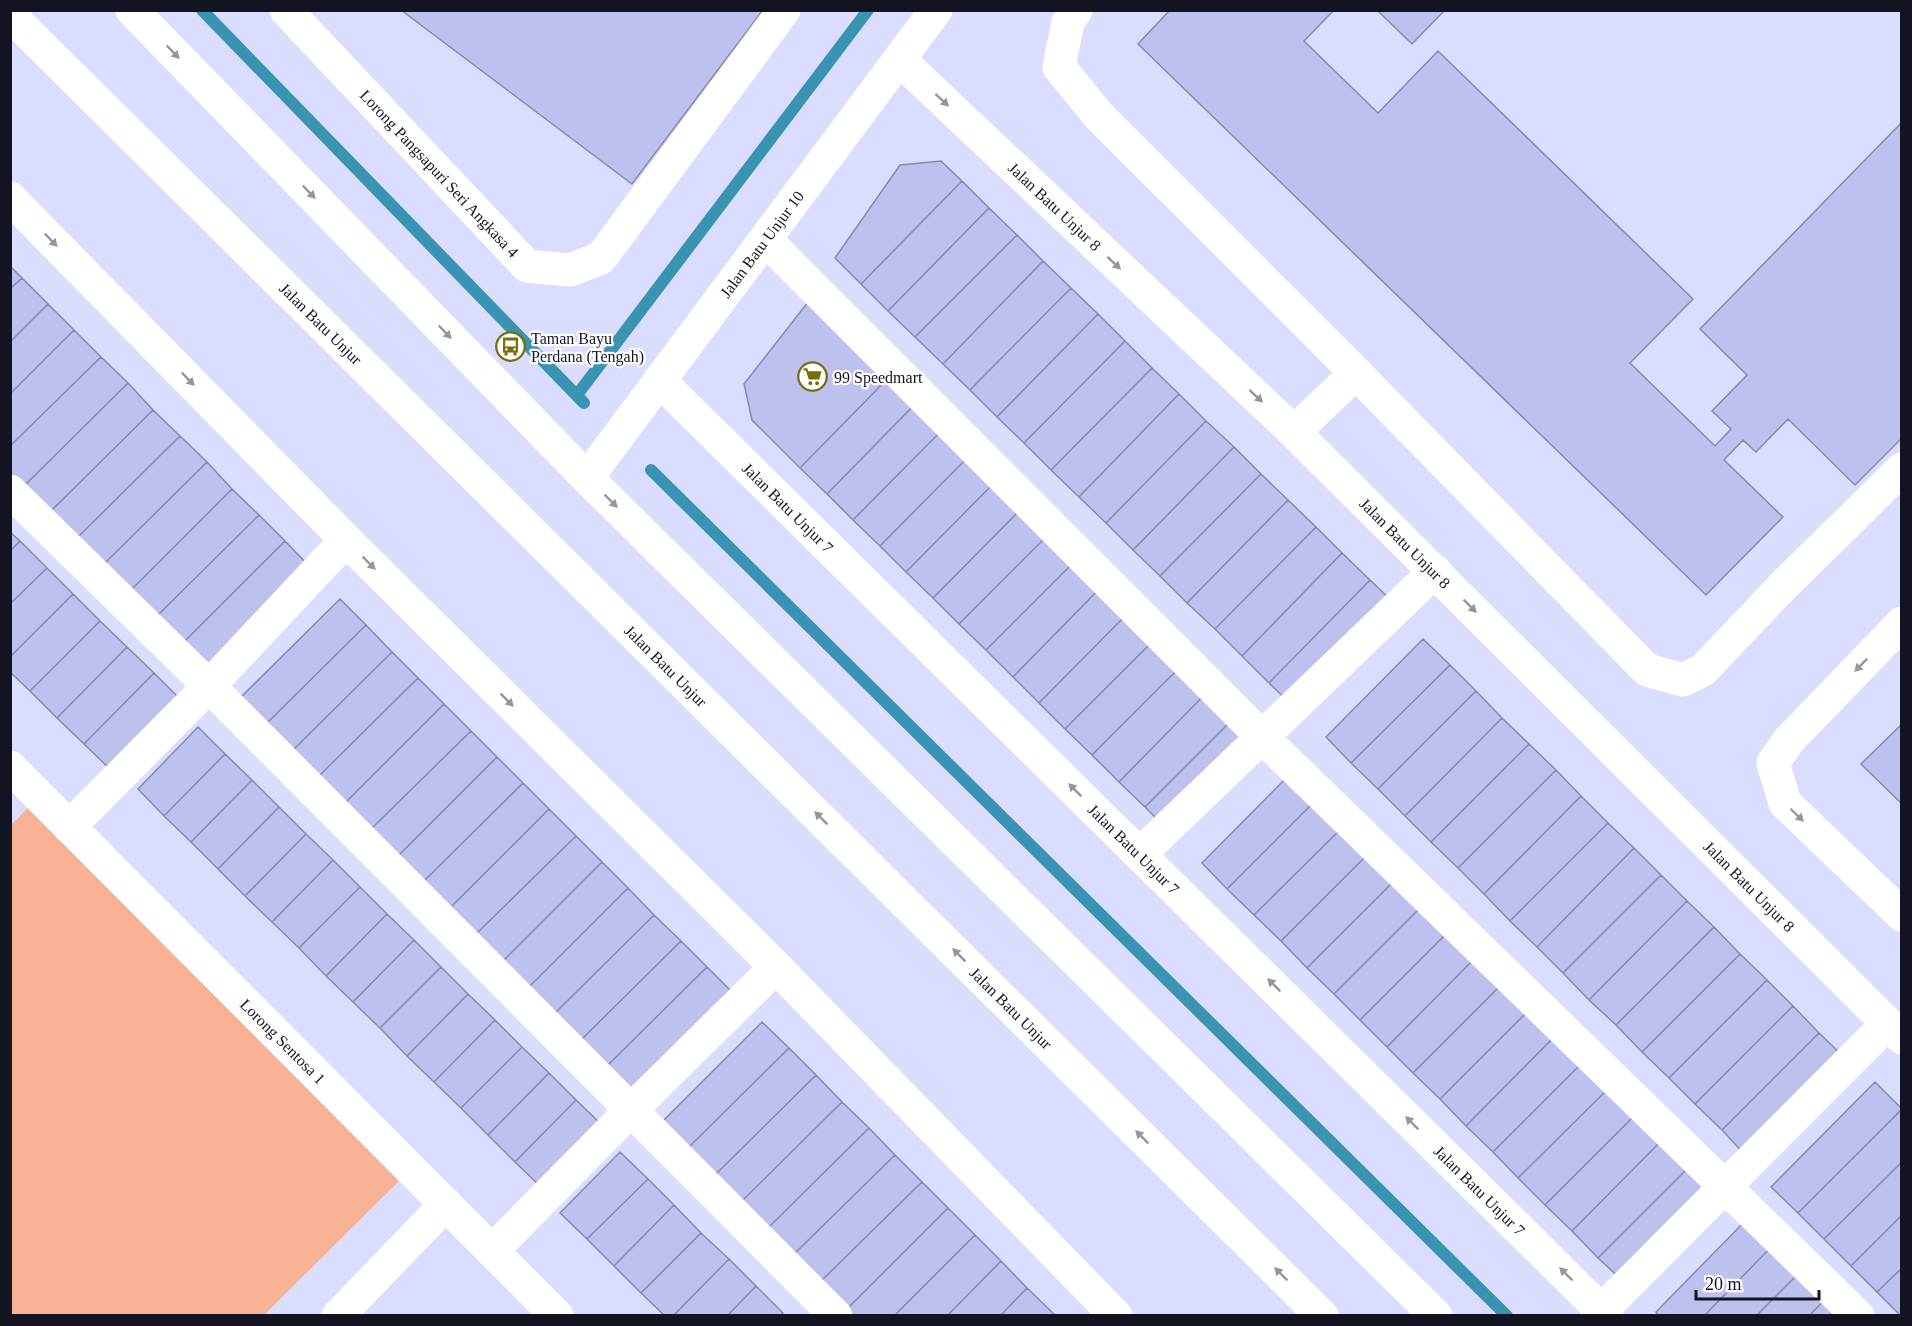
<svg xmlns="http://www.w3.org/2000/svg" width="1912" height="1326" font-family="Georgia,serif">
  <style>
    .grass { fill: #f7b296 }
    .lines { fill: none; stroke-linecap: round; stroke-linejoin: round }
    .stream { stroke: #3a93b0; stroke-width: 12 }
    .building { fill: #bec0ed; stroke: #8889b0; stroke-width: 1.5 }
    .minor { stroke: #fff; stroke-width: 33 }
    .major { stroke: #fff; stroke-width: 33 }
    .oneway { fill: #95959c }
    .labels { text-anchor: middle; stroke-width: 4.5; stroke-linejoin: round; paint-order: stroke }
    .street-label { font-size: 16px; fill: #131422; stroke: #fff }
    .poi-label { font-size: 16px; fill: #131422; stroke: #fff; text-anchor: start }
  </style>
  <rect width="100%" height="100%" fill="#dbddfe"/>
  <!-- grass -->
  <path class="grass" d="M28,808L399,1181L264,1315L11,1316L10,826Z"/>
  <g class="lines">
    <!-- stream -->
    <path class="stream" d="M202,10L584,403
      M577,395L868,10
      M651,470L1507,1316"/>
  </g>
  <!-- building -->
  <path class="building" d="M401,10H763L632,184Z
    M1170,10H1334L1304,41L1378,113L1438,51L1693,299L1630,363L1715,446L1731,429L1712,411L1747,375L1700,329L1902,122V438L1855,485L1788,419L1756,452L1743,440L1724,460L1783,517L1706,595L1138,44Z
    M1377,10H1445L1412,44Z
    M941,161L962,181L861,284L835,258L900,165Z
    M962,181L989,208L888,311L861,284Z
    M989,208L1017,235L915,337L888,311Z
    M1017,235L1043,261L943,364L915,337Z
    M1043,261L1071,288L970,390L943,364Z
    M10,266L22,278L10,289Z
    M22,278L48,304L10,342V289Z
    M1071,288L1098,314L997,417L970,390Z
    M815,293L896,370L800,468L752,420L744,384Z
    M48,304L74,330L10,394V342Z
    M1098,314L1125,341L1024,443L997,417Z
    M74,330L101,357L10,446V394Z
    M1125,341L1152,368L1051,470L1024,443Z
    M101,357L128,383L24,486L10,473V446Z
    M1152,368L1179,394L1079,497L1051,470Z
    M896,370L923,396L827,494L800,468Z
    M128,383L153,410L49,513L24,486Z
    M1179,394L1206,421L1106,523L1079,497Z
    M923,396L949,423L853,520L827,494Z
    M153,410L180,436L76,539L49,513Z
    M1206,421L1234,447L1133,550L1106,523Z
    M949,423L976,449L880,546L853,520Z
    M180,436L207,462L102,566L76,539Z
    M1234,447L1261,474L1160,576L1133,550Z
    M976,449L1002,475L906,572L880,546Z
    M207,462L232,489L129,592L102,566Z
    M1261,474L1288,500L1187,603L1160,576Z
    M1002,475L1029,501L933,598L906,572Z
    M232,489L259,515L155,618L129,592Z
    M1288,500L1316,527L1215,629L1187,603Z
    M1029,501L1055,528L959,624L933,598Z
    M259,515L285,541L181,645L155,618Z
    M1316,527L1342,553L1242,656L1215,629Z
    M1055,528L1082,554L986,650L959,624Z
    M10,532L20,541L10,551Z
    M20,541L47,568L10,604V551Z
    M285,541L311,568L208,671L181,645Z
    M1342,553L1370,580L1269,683L1242,656Z
    M1082,554L1108,580L1013,677L986,650Z
    M47,568L73,594L10,657V604Z
    M1108,580L1135,606L1039,703L1013,677Z
    M1370,580L1397,606L1296,709L1269,683Z
    M73,594L100,621L30,691L10,672V657Z
    M340,599L366,625L265,725L239,699Z
    M1135,606L1162,632L1065,729L1039,703Z
    M100,621L127,647L57,718L30,691Z
    M366,625L392,652L292,751L265,725Z
    M1162,632L1189,658L1092,755L1065,729Z
    M1423,639L1450,665L1351,763L1326,737Z
    M127,647L154,673L84,744L57,718Z
    M392,652L418,678L318,777L292,751Z
    M1189,658L1215,684L1119,782L1092,755Z
    M1450,665L1476,691L1378,789L1351,763Z
    M154,673L180,699L111,770L84,744Z
    M418,678L444,704L344,804L318,777Z
    M1215,684L1242,710L1145,807L1119,782Z
    M1476,691L1502,718L1405,816L1378,789Z
    M444,704L471,731L370,830L344,804Z
    M1242,710L1268,737L1172,834L1145,807Z
    M1502,718L1529,744L1431,842L1405,816Z
    M1902,724V804L1861,764Z
    M198,727L225,754L164,816L138,789Z
    M471,731L497,757L397,857L370,830Z
    M1529,744L1556,770L1458,868L1431,842Z
    M225,754L252,780L191,842L164,816Z
    M497,757L523,783L423,882L397,857Z
    M1298,766L1324,792L1227,889L1202,863Z
    M1556,770L1581,796L1484,894L1458,868Z
    M252,780L279,807L218,869L191,842Z
    M523,783L549,809L449,909L423,882Z
    M1324,792L1351,819L1254,915L1227,889Z
    M1581,796L1608,823L1510,921L1484,894Z
    M279,807L306,834L245,896L218,869Z
    M549,809L576,836L475,935L449,909Z
    M1351,819L1377,845L1281,941L1254,915Z
    M1608,823L1634,848L1537,947L1510,921Z
    M306,834L333,860L272,922L245,896Z
    M576,836L602,862L502,962L475,935Z
    M1377,845L1404,871L1307,968L1281,941Z
    M1634,848L1661,875L1563,973L1537,947Z
    M333,860L360,887L299,948L272,922Z
    M602,862L628,888L528,988L502,962Z
    M1404,871L1430,898L1334,994L1307,968Z
    M1661,875L1687,901L1589,1000L1563,973Z
    M360,887L387,914L326,976L299,948Z
    M628,888L654,915L554,1014L528,988Z
    M1430,898L1456,924L1360,1020L1334,994Z
    M1687,901L1714,927L1616,1025L1589,1000Z
    M387,914L414,940L353,1002L326,976Z
    M654,915L681,941L580,1041L554,1014Z
    M1456,924L1483,950L1387,1047L1360,1020Z
    M1714,927L1740,954L1642,1052L1616,1025Z
    M414,940L441,967L380,1028L353,1002Z
    M681,941L707,967L606,1067L580,1041Z
    M1483,950L1509,977L1413,1073L1387,1047Z
    M1740,954L1767,980L1669,1078L1642,1052Z
    M441,967L468,994L407,1056L380,1028Z
    M707,967L733,993L633,1093L606,1067Z
    M1509,977L1536,1003L1440,1099L1413,1073Z
    M1767,980L1793,1006L1695,1104L1669,1078Z
    M468,994L495,1020L434,1082L407,1056Z
    M1536,1003L1562,1029L1466,1126L1440,1099Z
    M1793,1006L1819,1033L1722,1130L1695,1104Z
    M495,1020L522,1047L461,1108L434,1082Z
    M762,1022L789,1048L686,1150L660,1124Z
    M1562,1029L1589,1056L1493,1152L1466,1126Z
    M1819,1033L1846,1059L1747,1157L1722,1130Z
    M522,1047L549,1073L488,1135L461,1108Z
    M789,1048L816,1075L713,1177L686,1150Z
    M1589,1056L1615,1082L1518,1178L1493,1152Z
    M549,1073L576,1100L515,1162L488,1135Z
    M816,1075L842,1102L739,1204L713,1177Z
    M1615,1082L1642,1108L1545,1205L1518,1178Z
    M1875,1082L1902,1109L1798,1213L1771,1187Z
    M576,1100L603,1126L542,1188L515,1162Z
    M842,1102L869,1128L766,1230L739,1204Z
    M1642,1108L1668,1134L1572,1231L1545,1205Z
    M1902,1109V1162L1824,1239L1798,1213Z
    M869,1128L895,1155L792,1256L766,1230Z
    M1668,1134L1695,1161L1598,1258L1572,1231Z
    M620,1152L648,1179L587,1239L560,1213Z
    M895,1155L922,1182L819,1283L792,1256Z
    M1695,1161L1721,1187L1625,1283L1598,1258Z
    M1902,1162V1215L1851,1266L1824,1239Z
    M648,1179L674,1205L614,1266L587,1239Z
    M922,1182L948,1208L846,1310L819,1283Z
    M674,1205L701,1233L641,1293L614,1266Z
    M948,1208L975,1235L894,1316H852L846,1310Z
    M1902,1215V1268L1877,1292L1851,1266Z
    M1750,1216L1776,1242L1704,1316H1659L1656,1312Z
    M701,1233L729,1259L673,1316H665L641,1293Z
    M975,1235L1001,1261L947,1316H894Z
    M1776,1242L1803,1269L1756,1316H1704Z
    M729,1259L756,1286L727,1316H673Z
    M1001,1261L1027,1288L1000,1316H947Z
    M1902,1268V1316H1901L1877,1292Z
    M1803,1269L1829,1295L1809,1316H1756Z
    M756,1286L783,1313L780,1316H727Z
    M1027,1288L1055,1315L1000,1316Z
    M1829,1295L1851,1316H1809Z"/>
  <g class="lines">
    <!-- minor -->
    <g class="minor">
      <path id="s1" d="M286,10L527,266L570,270L601,258L784,10"/>
      <path d="M1076,10L1068,22L1059,67L1099,116L1356,373L1294,432"/>
      <path id="s2" d="M900,60L1294,432L1902,1038"/>
      <path d="M10,198L346,540L776,967L1116,1316"/>
      <path d="M766,240L1262,737L1858,1316"/>
      <path d="M1356,373L1647,670L1683,680L1703,670L1781,588L1902,469"/>
      <path id="s3" d="M660,381L1607,1316"/>
      <path id="s4" d="M587,478L936,10"/>
      <path d="M10,491L209,686L836,1316"/>
      <path d="M1902,623L1789,740L1773,763L1785,803L1902,915"/>
      <path id="s5" d="M10,767L557,1316"/>
      <path d="M69,827L209,686L346,540"/>
      <path d="M1140,854L1435,571"/>
      <path d="M492,1251L631,1110L776,967"/>
      <path d="M1602,1310L1887,1024"/>
      <path d="M338,1316L446,1204"/>
    </g>
    <!-- major -->
    <g class="major">
      <path d="M132,10L587,478L1436,1316"/>
      <path id="s6" d="M10,15L1322,1316"/>
    </g>
  </g>
  <!-- one-way arrows -->
  <defs><path id="oneway-solid" d="M-6-.8H1V-3.2L6.5 0L1 3.2V.8H-6Z" transform="scale(1.5)"/></defs>
  <g class="oneway">
    <use href="#oneway-solid" transform="translate(173 52) rotate(46)"/>
    <use href="#oneway-solid" transform="translate(942 100) rotate(43)"/>
    <use href="#oneway-solid" transform="translate(309 192) rotate(46)"/>
    <use href="#oneway-solid" transform="translate(51 240) rotate(46)"/>
    <use href="#oneway-solid" transform="translate(1114 263) rotate(43)"/>
    <use href="#oneway-solid" transform="translate(445 332) rotate(46)"/>
    <use href="#oneway-solid" transform="translate(188 379) rotate(46)"/>
    <use href="#oneway-solid" transform="translate(1256 396) rotate(43)"/>
    <use href="#oneway-solid" transform="translate(611 501) rotate(45)"/>
    <use href="#oneway-solid" transform="translate(369 563) rotate(45)"/>
    <use href="#oneway-solid" transform="translate(1470 606) rotate(45)"/>
    <use href="#oneway-solid" transform="translate(1861 665) rotate(134)"/>
    <use href="#oneway-solid" transform="translate(507 700) rotate(45)"/>
    <use href="#oneway-solid" transform="translate(1075 790) rotate(-135)"/>
    <use href="#oneway-solid" transform="translate(1797 815) rotate(44)"/>
    <use href="#oneway-solid" transform="translate(821 818) rotate(-135)"/>
    <use href="#oneway-solid" transform="translate(959 955) rotate(-135)"/>
    <use href="#oneway-solid" transform="translate(1274 985) rotate(-135)"/>
    <use href="#oneway-solid" transform="translate(1412 1123) rotate(-135)"/>
    <use href="#oneway-solid" transform="translate(1142 1137) rotate(-135)"/>
    <use href="#oneway-solid" transform="translate(1281 1274) rotate(-135)"/>
    <use href="#oneway-solid" transform="translate(1566 1274) rotate(-135)"/>
  </g>
  <!-- icons -->
  <defs>
    <symbol id="bus-ring" viewBox="-11 -11 22 22"><circle r="9.5" fill="#fff" stroke="#776e0b" stroke-width="1.5"/><path d="M-5-6H5V4H4V6H2V4H-2V6H-4V4H-5ZM-3.5-4V0h7V-4ZM-3.5 1.2v1.5H-2V1.2ZM2 1.2v1.5H3.5V1.2Z" fill="#776e0b"/></symbol>
    <symbol id="supermarket-ring" viewBox="-11 -11 22 22"><circle r="9.5" fill="#fff" stroke="#776e0b" stroke-width="1.5"/><path d="M-6-5.5h2.5l.6 2H6L4.5 2H-2.5L-4.4-4H-6ZM-1.5 3.2a1.3 1.3 0 1 0 .1 0ZM3 3.2a1.3 1.3 0 1 0 .1 0Z" fill="#776e0b"/></symbol>
  </defs>
  <g fill-rule="evenodd">
    <use href="#bus-ring" x="494" y="330" width="33" height="33"/>
    <use href="#supermarket-ring" x="796" y="360" width="33" height="33"/>
  </g>
  <g class="labels">
    <!-- street labels -->
    <g class="street-label">
      <text dy="6" stroke="none"><textPath href="#s1" startOffset="224">Lorong Pangsapuri Seri Angkasa 4</textPath></text>
      <text dy="6" stroke="none"><textPath href="#s2" startOffset="213">Jalan Batu Unjur 8</textPath></text>
      <text dy="6" stroke="none"><textPath href="#s4" startOffset="292">Jalan Batu Unjur 10</textPath></text>
      <text dy="6" stroke="none"><textPath href="#s6" startOffset="438">Jalan Batu Unjur</textPath></text>
      <text dy="6" stroke="none"><textPath href="#s3" startOffset="180">Jalan Batu Unjur 7</textPath></text>
      <text dy="6" stroke="none"><textPath href="#s2" startOffset="699">Jalan Batu Unjur 8</textPath></text>
      <text dy="6" stroke="none"><textPath href="#s6" startOffset="924">Jalan Batu Unjur</textPath></text>
      <text dy="6" stroke="none"><textPath href="#s3" startOffset="666">Jalan Batu Unjur 7</textPath></text>
      <text dy="6" stroke="none"><textPath href="#s2" startOffset="1185">Jalan Batu Unjur 8</textPath></text>
      <text dy="6" stroke="none"><textPath href="#s6" startOffset="1410">Jalan Batu Unjur</textPath></text>
      <text dy="6" stroke="none"><textPath href="#s5" startOffset="387">Lorong Sentosa 1</textPath></text>
      <text dy="6" stroke="none"><textPath href="#s3" startOffset="1152">Jalan Batu Unjur 7</textPath></text>
    </g>
    <!-- poi labels -->
    <g class="poi-label">
      <text x="531" y="344">Taman Bayu<tspan x="531" dy="18">Perdana (Tengah)</tspan></text>
      <text x="834" y="383">99 Speedmart</text>
    </g>
  </g>
  <!-- border -->
  <rect width="1912" height="1326" fill="none" stroke="#131422" stroke-width="24"/>
  <!-- scale -->
  <path d="M1696 1290v9h123v-9" fill="none" stroke="#131422" stroke-width="3"/>
  <text x="1705" y="1290" font-size="18" fill="#131422" stroke="#ffffff" stroke-width="4.5" paint-order="stroke">20 m</text>
</svg>
